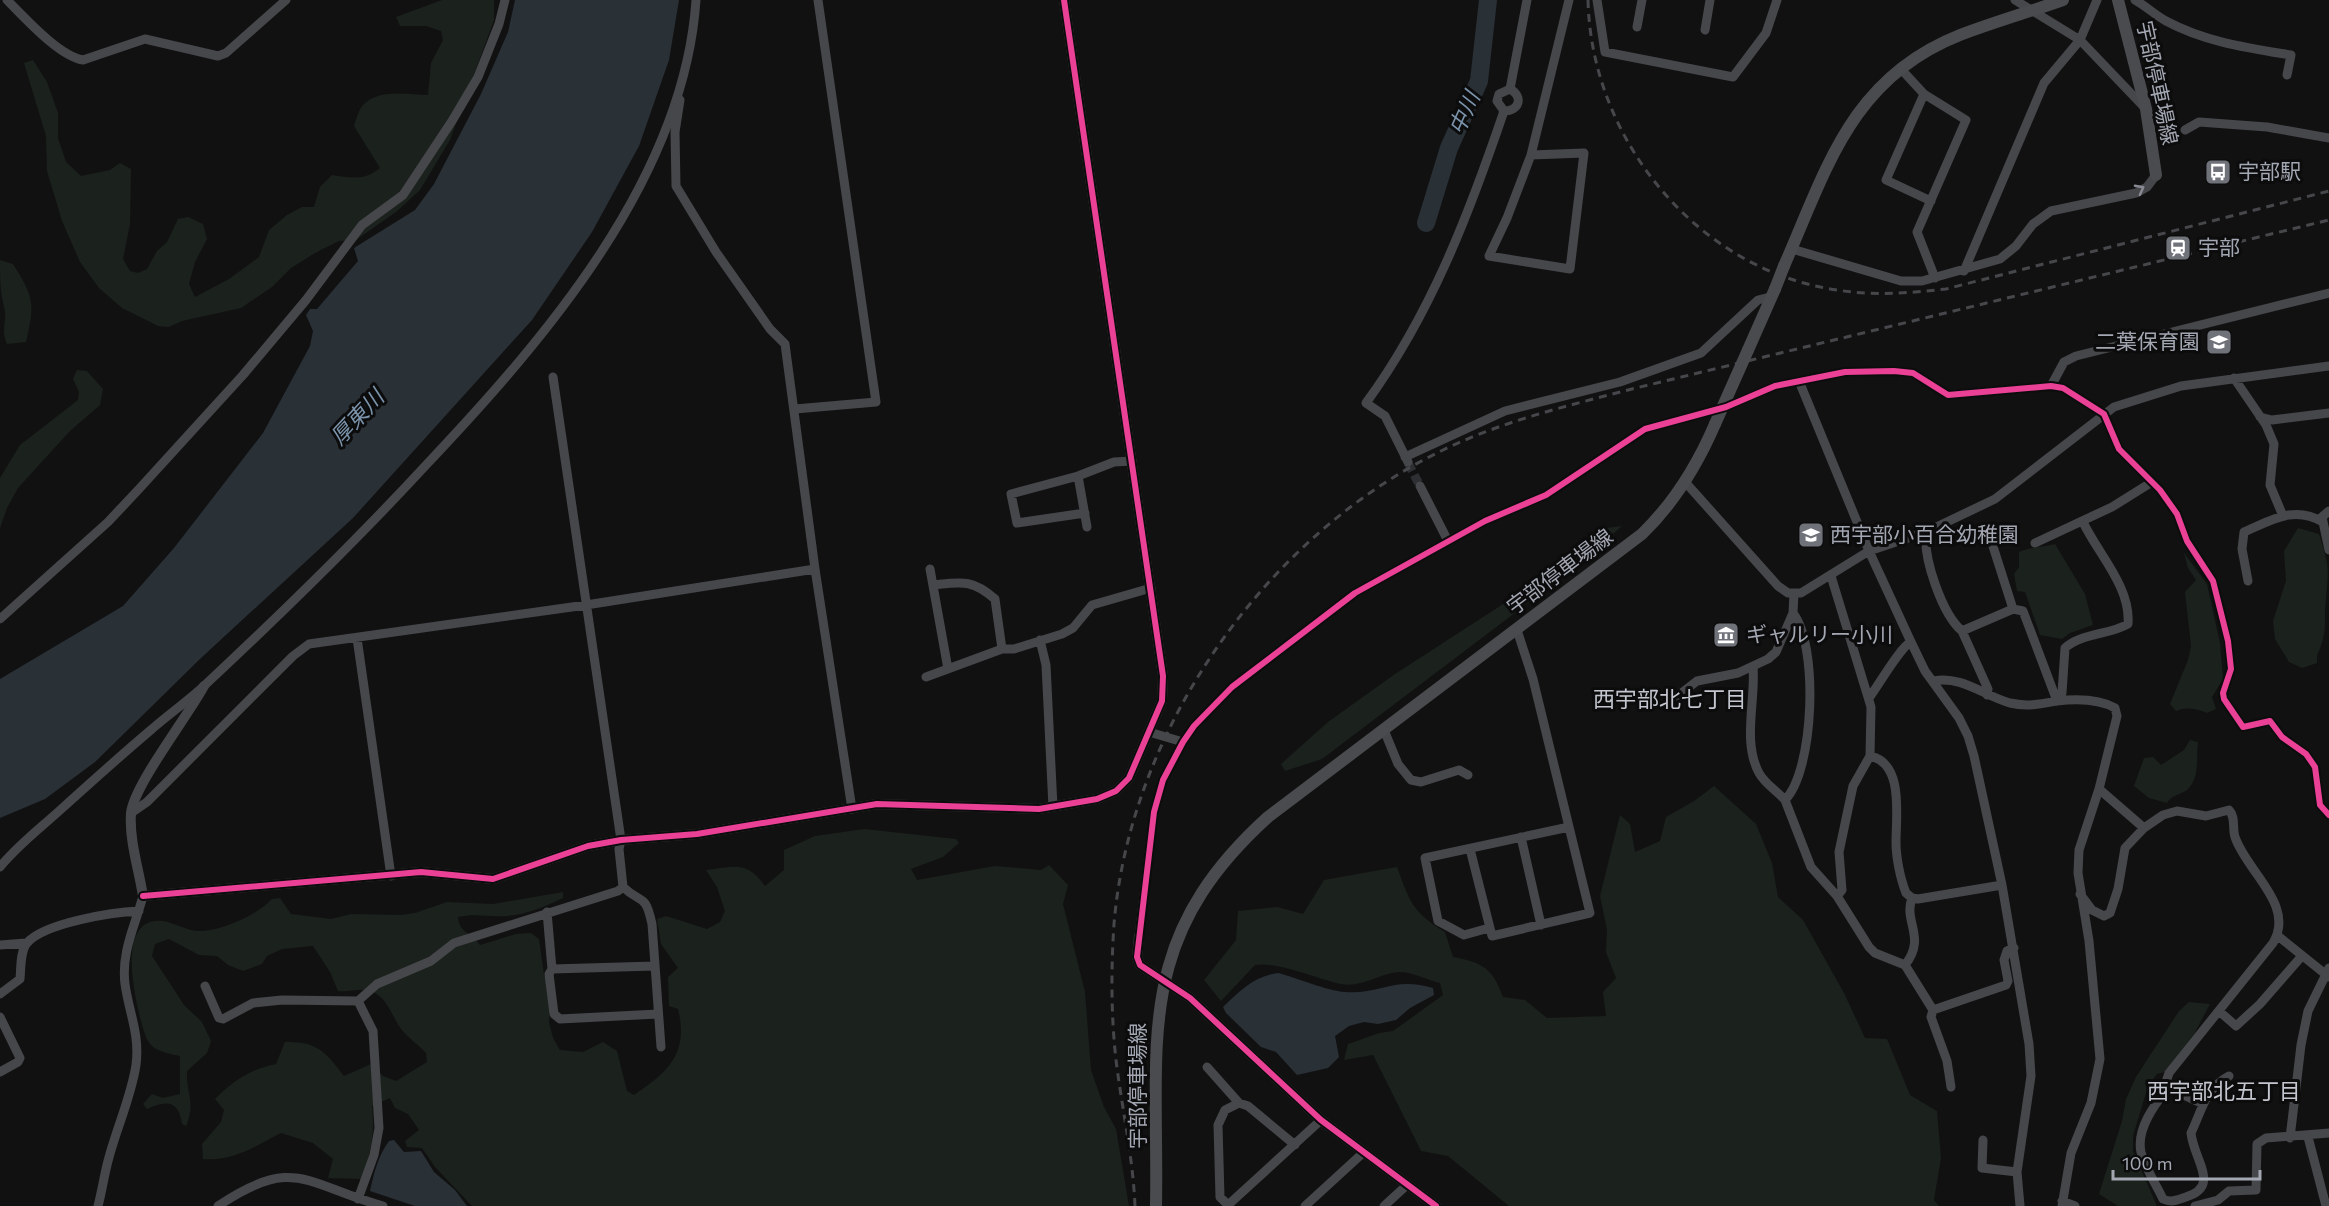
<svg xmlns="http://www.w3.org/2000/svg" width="2329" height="1206" font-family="Commissioner,'Noto Sans JP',sans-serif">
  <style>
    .green { fill: #1b211c }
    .water { fill: #293036 }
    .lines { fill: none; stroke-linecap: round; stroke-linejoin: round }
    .river { stroke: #293036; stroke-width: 18 }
    .minor-tunnel { stroke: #2e2f32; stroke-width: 9; stroke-dasharray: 9 4.5; stroke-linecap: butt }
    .minor { stroke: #46474a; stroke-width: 9 }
    .tertiary { stroke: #46474a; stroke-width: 10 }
    .secondary { stroke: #4a4b4e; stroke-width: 12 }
    .rail { stroke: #46474a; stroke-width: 3; stroke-dasharray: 8 6; stroke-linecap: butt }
    .secondary-bridge { stroke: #4a4b4e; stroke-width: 12 }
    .cycleway-casing { stroke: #0c0c0d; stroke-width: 10 }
    .cycleway { stroke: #ea4096; stroke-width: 6 }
    .oneway { stroke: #878a93 }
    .labels { text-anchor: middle; stroke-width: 6; stroke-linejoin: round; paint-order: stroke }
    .street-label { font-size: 21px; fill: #a3a7b2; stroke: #0c0c0d }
    .poi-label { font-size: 21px; fill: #a3a7b2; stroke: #0c0c0d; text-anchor: start }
    .water-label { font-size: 22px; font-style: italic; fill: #7b94ac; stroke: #0c0c0d }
    .neighbourhood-label { font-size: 22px; fill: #c3c6ce; stroke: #0c0c0d }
  </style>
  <rect width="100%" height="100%" fill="#111112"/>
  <!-- green -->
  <path class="green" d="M442,0H494V20L450,140L420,190L396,212L356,240L339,241L315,253L291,268L272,287L241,308L182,321L169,327L158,326L122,308L99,288L80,262L62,221L47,171L46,136L24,63L33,60L47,82L58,113V138L66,162L81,176L110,170L120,163L131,169L130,224L123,259L130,271L138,273L147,269L157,251L167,242L178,219L188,217L203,224L207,239L195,262L189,284L195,297L229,279L259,257L269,230L287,215L302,207H314L320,187L332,175C351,178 365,181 380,168L354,126C356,119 359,109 364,104C379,89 408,94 428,95L431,63L443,40L441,31L426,26H400L396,17Z
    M0,260L13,264C34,297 35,303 26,342L7,344C0,330 8,320 4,307C0,290 0,278 0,260Z
    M77,370L87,371L103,389L100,405L70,431L18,488L7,508L0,528V478L20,445L78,400L79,392L73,379Z
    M1622,526L1574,568L1322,759L1285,771L1281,764L1328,722L1395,674L1554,571L1581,552L1606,528Z
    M2298,528L2319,534C2329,565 2329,566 2326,598C2323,624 2329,628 2317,656V663L2302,668L2289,662L2275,639L2273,621L2286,581L2284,551Z
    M2055,544L2085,594L2093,625L2070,633L2062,639L2040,635L2025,592L2017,591L2014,574L2019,567V552C2030,547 2043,547 2055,544Z
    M2184,553L2207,584L2220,643L2223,679L2212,697L2216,709L2207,713C2197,709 2186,706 2176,711L2170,704L2188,660L2191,646L2185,592L2196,580L2188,568Z
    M2190,740L2198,742C2196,757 2200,779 2187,790C2180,795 2171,795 2167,803L2149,798L2134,786L2144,758L2153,757L2161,765L2184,750Z
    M1714,786L1756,824L1772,863L1778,897L1803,920L1844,993L1865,1038L1887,1039L1910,1095L1937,1111L1941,1158L1934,1200L1939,1206H1509L1448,1156L1421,1151L1373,1055L1344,1060L1348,1044L1379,1033L1393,1031L1443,995L1440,983C1428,980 1412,972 1400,972C1379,973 1362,988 1341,984C1318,979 1277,961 1255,965L1221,1001L1204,980L1236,940L1238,911L1277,907L1303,914L1324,880L1397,867C1410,902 1412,912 1445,932L1453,957C1484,963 1492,968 1503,997L1525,1000L1547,1018L1606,1016L1603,992L1616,978L1606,952L1607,930L1600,896L1620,815L1630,824L1635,852L1660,841L1666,817L1694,801Z
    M864,829L956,839L959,843L943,857L911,869L917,880L995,866L1041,870L1049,865L1068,885L1063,904L1085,992L1091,1070L1104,1107L1116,1129L1129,1206H472L435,1167L422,1148L407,1147L405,1141L419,1130L408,1114L395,1108L390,1098L372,1106C375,1134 371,1154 361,1179L328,1178L333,1159L313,1143L281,1133C256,1146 232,1162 203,1159L202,1144L221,1122L224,1110L215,1099C234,1080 249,1070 276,1064L285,1042C317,1041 326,1052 344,1076L371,1064L383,1076L396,1081L427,1062L426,1053C419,1045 409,1039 402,1030C390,1015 388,994 366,990C358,989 347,992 338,991L330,972L313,946L282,949L267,956L262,964L243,971L228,965L217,956L199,955L169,939L155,944L152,956L184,1005L202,1022L211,1041L207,1053L187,1071C186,1094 196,1102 186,1126L182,1124C179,1100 166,1100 147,1109L143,1104L152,1094L163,1098L180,1094V1056C153,1050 148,1049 141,1021C135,997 115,916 163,921C175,923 187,931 199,931C222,931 257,915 272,899L280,898L291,914L331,919L351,914L401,915L415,913L447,902L493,904L563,892V898C543,907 527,915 505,916C488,917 474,913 458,917C459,933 472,933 480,945L516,934L531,933L539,939L544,975L552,988L549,1022L553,1038L560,1050L583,1052L603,1042L617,1051L627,1091L634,1095C668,1072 689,1054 678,1009L669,1006L668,977L678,968L661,944L657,919L666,916L707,929L720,922L725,911L717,887L706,870C736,867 746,860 765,886L784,870V850L815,836Z
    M2189,1002L2210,1004L2194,1034L2165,1072L2157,1074L2148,1086L2133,1136V1151L2157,1206H2118L2099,1194L2122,1121L2126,1099L2136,1077L2179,1011Z"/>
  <!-- water -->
  <path class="water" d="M515,0H679L669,60L639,146L592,232L532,320L353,518L201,658L95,762L45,799L0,818V679L123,606L174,548L263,433L310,346L313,331L306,315L310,309H317L358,261L354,248L415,210L434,184L481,94L508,32Z
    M1278,973C1298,978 1327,991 1345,992C1379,995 1394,976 1433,988L1434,995L1410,1008L1396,1020L1378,1024L1364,1022L1349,1026L1335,1036L1339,1057L1328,1068L1297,1075L1276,1052L1261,1047L1226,1013L1223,1007C1240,991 1254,976 1278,973Z
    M394,1140L404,1152L421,1151L434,1172L455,1190L467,1206H415L370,1191C374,1173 378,1156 389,1141Z"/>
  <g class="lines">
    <!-- river -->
    <path class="river" d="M1426,223L1449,148L1479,81L1488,0"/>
    <!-- minor-tunnel -->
    <path class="minor-tunnel" d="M1408,463L1420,486"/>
    <!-- minor -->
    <path class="minor" d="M7,0C25,18 59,56 83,60L145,39L218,56L226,53L286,0
      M1597,0L1605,52L1733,77L1766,33L1777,0
      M2015,0L2080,40L2144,107
      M2135,0C2146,6 2155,15 2166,21C2205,42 2248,48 2291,55L2287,75
      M1637,27L1642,0
      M1705,30L1710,0
      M1900,68L1924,94L1966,120L1917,232L1935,278
      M1510,89L1527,0
      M1924,94L1886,180L1931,201
      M680,100L675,132L676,186L716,252L770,329L785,344L815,569L852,809
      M1504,111C1519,111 1524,97 1510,89
      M1504,111L1497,101L1499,94L1510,89
      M2185,130L2199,122L2267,127L2329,138
      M1584,153L1570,269L1489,256L1507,218L1531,155Z
      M1531,155L1569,0
      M1792,249L1901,281H1922L2000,259L2016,246L2033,224L2051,211L2136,193L2147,187L2156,175
      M1964,271L2044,83L2080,40L2097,0
      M2234,378L2266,425L2274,444L2270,485L2283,516
      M1799,381L1869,551L1911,642L1925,671L1959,718L1968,736L1974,756L2002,885L2029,1044L2031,1076L2017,1172L2020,1206
      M2051,386L2064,362L2076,356L2329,293
      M795,409L876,402L818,0
      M2260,417L2272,420L2329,413
      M1405,457L1505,411L1620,382L1701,353L1758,300L1770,297
      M1408,462L1385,416L1366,403C1431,314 1469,214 1504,111
      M1078,476L1087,527
      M1686,483L1778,586L1788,593H1801L1869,551L1926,532L1995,499L2114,407L2181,386L2329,366
      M1420,486L1448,541
      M2329,511L2322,517L2329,550
      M1085,513L1017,523L1011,494L1078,476L1114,462L1132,461
      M1926,532C1923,558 1942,614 1962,631L1988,689L1987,695
      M1990,537L2013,609L2023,611L2057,701C2075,699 2099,699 2115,708L2117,716L2099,789L2079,850L2078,873L2089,941L2100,1059L2091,1103L2071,1153L2062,1206
      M2035,543L2112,507L2152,482
      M930,569L948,669
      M1831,576L1871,707L1870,756L1853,786L1839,852L1842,890L1837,896
      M2248,581L2242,549L2244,532C2272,520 2294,505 2323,522
      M933,585C962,582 972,579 995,599L1002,649
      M1794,593L1793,613C1819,646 1814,771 1785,800L1811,867L1837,896L1869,947L1875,953L1905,965L1933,1010L1931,1017L1947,1061L1951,1087
      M0,619L108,522L139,489L243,375L306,300L362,225L403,195L452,121L478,77L499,24L505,0
      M1962,631L2013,609
      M357,638L391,876
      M1040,640L1046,665L1053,807
      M1753,666C1756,701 1742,741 1759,773C1765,784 1777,791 1785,800
      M926,677L1002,649H1014L1062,634L1073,628L1092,605L1151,588
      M1934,681C1960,675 1985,696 2010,703C2027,707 2041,704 2057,701L2062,693L2065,648C2081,633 2110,635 2128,624C2131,587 2098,554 2083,522
      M1869,698C1878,686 1901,646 1911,642
      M1670,702L1697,681L1738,673L1768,659L1776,652L1793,613
      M1384,730L1398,764L1411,780L1421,782L1459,770L1468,775
      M1149,732L1183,742
      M1870,756C1904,763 1896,815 1896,842C1896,857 1900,878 1906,893L1912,898L1918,899L2002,885
      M2099,789L2144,828
      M131,813L147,802L293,656L309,644L586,605L815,569
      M1521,837L1541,925
      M1470,849L1492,936L1590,913L1533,679L1517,630
      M0,867C17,846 38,830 58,812C89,784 120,756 152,729C169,714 188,701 205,685C281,614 356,541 427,464C544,340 684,179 696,0
      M623,887C642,905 645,892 652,924L661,1047
      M2080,894L2092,910L2104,916L2110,913L2118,889L2125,848L2144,828L2163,815L2177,811L2206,816L2229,810C2236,817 2232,828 2235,837C2246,871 2296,905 2273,943L2169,1073L2166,1082L2168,1088C2155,1104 2136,1129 2141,1152C2145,1168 2156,1184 2163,1199C2172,1203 2177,1200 2186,1197C2221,1186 2194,1161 2191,1133C2202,1110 2205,1089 2229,1076
      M547,912L552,969L655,966
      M1489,928L1464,935L1438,921L1425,858L1569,827
      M1139,936L1154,812L1163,780L1183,742L1194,726L1232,687L1355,593L1485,521L1546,495L1645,429L1726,407L1775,386L1845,372L1894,371L1913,373L1948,395L2051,386L2063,388L2104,414L2119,449L2160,490L2177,514L2187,541L2213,581L2228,641L2231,669L2223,693L2224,699L2243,727L2270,721L2282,737L2306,754L2315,767L2320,805L2329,815
      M2278,936L2329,977
      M0,945L26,943
      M1905,965C1927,937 1903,922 1912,898
      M552,969L549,974L554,1014L560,1019L658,1014
      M205,986L219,1018L223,1019L253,1003L282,1000L358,1001
      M0,994L20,979C21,969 20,951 27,943C44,923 113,912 139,911
      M1933,1010L2006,985L2008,981L2004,960L2007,951L2014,948
      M2219,1011L2236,1026L2260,1004L2301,957
      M0,1017L20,1058L18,1062L0,1072
      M1207,1067L1239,1103
      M2168,1088L2203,1104
      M2308,1137L2326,1206
      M2290,1138L2301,1045L2308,1011L2329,968
      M1983,1140L1982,1168L2017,1172
      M1295,1145L1248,1106L1239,1103L1225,1110L1218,1125L1220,1197L1228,1205L1321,1120
      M358,1199L374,1155L379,1128L373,1031L358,1001L377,984L431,961L454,943L618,891L623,887L619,849L621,840L553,377
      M2062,1201L2075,1206
      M98,1206C102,1191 104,1176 108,1161C116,1129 131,1098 136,1065C140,1034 129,1013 125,984C121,952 135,926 143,896
      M218,1206C295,1154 306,1185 383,1206
      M1305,1206L1364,1152
      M1384,1206L1407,1185
      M2195,1206L2218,1200L2229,1191L2256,1190L2257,1144L2266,1138L2329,1133"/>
    <!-- tertiary -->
    <path class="tertiary" d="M204,686C188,716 134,785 131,813C129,840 139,870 143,896L421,872L493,879L588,846L621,840L697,834L877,804L1039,809L1097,799L1116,791L1129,778L1162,701L1163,676L1064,0
      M1139,936L1137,957L1140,965L1190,998L1321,1120L1436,1206"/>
    <!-- secondary -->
    <path class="secondary" d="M2118,0L2146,109L2156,175
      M1784,266C1827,168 1851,78 1960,35C1994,22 2029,12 2063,0
      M1748,350L1775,289
      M1156,1206C1159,1041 1132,940 1268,817L1642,534C1675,502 1697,466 1715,424"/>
    <!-- rail -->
    <path class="rail" d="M1588,0C1591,139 1697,270 1837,290C1874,296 1909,293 1946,289L2329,191
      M1135,1206C1133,1157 1122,1109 1116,1060C1111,1016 1111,968 1114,924C1130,729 1266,536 1441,451C1502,421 1567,406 1632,389L2329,220"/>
    <!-- secondary-bridge -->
    <path class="secondary-bridge" d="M1775,289L1784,266
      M1715,424L1748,350"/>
    <defs>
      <path id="cycleway" d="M143,896L421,872L493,879L588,846L621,840L697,834L877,804L1039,809L1097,799L1116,791L1129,778L1162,701L1163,676L1064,0
        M1436,1206L1321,1120L1190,998L1140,965L1137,957L1154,812L1163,780L1183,742L1194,726L1232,687L1355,593L1485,521L1546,495L1645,429L1726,407L1775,386L1845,372L1894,371L1913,373L1948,395L2051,386L2063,388L2104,414L2119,449L2160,490L2177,514L2187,541L2213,581L2228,641L2231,669L2223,693L2224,699L2243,727L2270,721L2282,737L2306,754L2315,767L2320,805L2329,815"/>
    </defs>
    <!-- cycleway casing -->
    <use href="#cycleway" class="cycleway-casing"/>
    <!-- cycleway -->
    <use href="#cycleway" class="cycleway"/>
  </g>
  <!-- one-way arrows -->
  <defs><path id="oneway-chevron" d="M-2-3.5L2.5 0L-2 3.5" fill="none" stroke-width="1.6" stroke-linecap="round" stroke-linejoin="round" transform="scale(1.5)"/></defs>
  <use class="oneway" href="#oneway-chevron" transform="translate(2140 189) rotate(-28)"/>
  <!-- icons -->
  <defs>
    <symbol id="bus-square" viewBox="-11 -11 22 22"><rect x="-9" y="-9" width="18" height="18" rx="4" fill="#70727a" stroke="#0c0c0d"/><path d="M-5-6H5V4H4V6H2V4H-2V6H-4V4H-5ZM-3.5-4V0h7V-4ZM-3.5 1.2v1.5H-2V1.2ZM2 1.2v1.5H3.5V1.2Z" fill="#fff"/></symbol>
    <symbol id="station-square" viewBox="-11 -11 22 22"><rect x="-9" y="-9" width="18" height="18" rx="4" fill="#70727a" stroke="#0c0c0d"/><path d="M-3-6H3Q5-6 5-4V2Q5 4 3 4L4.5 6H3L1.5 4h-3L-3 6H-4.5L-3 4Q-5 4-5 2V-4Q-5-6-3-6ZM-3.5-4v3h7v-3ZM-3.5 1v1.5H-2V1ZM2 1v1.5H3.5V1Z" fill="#fff"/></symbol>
    <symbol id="school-square" viewBox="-11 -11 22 22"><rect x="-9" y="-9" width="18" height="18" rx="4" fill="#70727a" stroke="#0c0c0d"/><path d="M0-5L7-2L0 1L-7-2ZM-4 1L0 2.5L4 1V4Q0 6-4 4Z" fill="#fff"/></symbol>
    <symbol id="museum-square" viewBox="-11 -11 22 22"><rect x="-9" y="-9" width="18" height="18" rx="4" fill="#70727a" stroke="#0c0c0d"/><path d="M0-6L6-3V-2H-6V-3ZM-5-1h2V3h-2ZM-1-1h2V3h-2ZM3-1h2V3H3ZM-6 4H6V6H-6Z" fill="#fff"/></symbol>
  </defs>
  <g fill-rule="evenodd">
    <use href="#bus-square" x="2203" y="157" width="30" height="30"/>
    <use href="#station-square" x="2163" y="233" width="30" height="30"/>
    <use href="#school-square" x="2204" y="327" width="30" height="30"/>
    <use href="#school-square" x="1796" y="520" width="30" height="30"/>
    <use href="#museum-square" x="1711" y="620" width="30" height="30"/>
  </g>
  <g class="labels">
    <!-- street labels -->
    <g class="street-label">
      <text transform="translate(2157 83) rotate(78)" y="7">宇部停車場線</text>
      <text transform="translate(1560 572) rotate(-37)" y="7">宇部停車場線</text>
      <text transform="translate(1138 1086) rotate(-90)" y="7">宇部停車場線</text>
    </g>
    <!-- poi labels -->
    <g class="poi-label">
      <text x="2238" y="179">宇部駅</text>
      <text x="2198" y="255">宇部</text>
      <text x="2200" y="349" text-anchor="end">二葉保育園</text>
      <text x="1830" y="542">西宇部小百合幼稚園</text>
      <text x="1746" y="642">ギャルリー小川</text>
    </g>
    <!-- water labels -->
    <g class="water-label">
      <text transform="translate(1464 113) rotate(-66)" y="8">中川</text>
      <text transform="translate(357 417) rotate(-47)" y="8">厚東川</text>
    </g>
    <!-- neighbourhood labels -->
    <g class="neighbourhood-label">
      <text x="1670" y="707">西宇部北七丁目</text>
      <text x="2224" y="1099">西宇部北五丁目</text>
    </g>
  </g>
  <!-- scale -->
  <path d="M2113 1170v9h147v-9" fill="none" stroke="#a3a7b2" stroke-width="3"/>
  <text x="2122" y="1170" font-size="18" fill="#a3a7b2" stroke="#0c0c0d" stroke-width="4.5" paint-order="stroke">100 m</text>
</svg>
